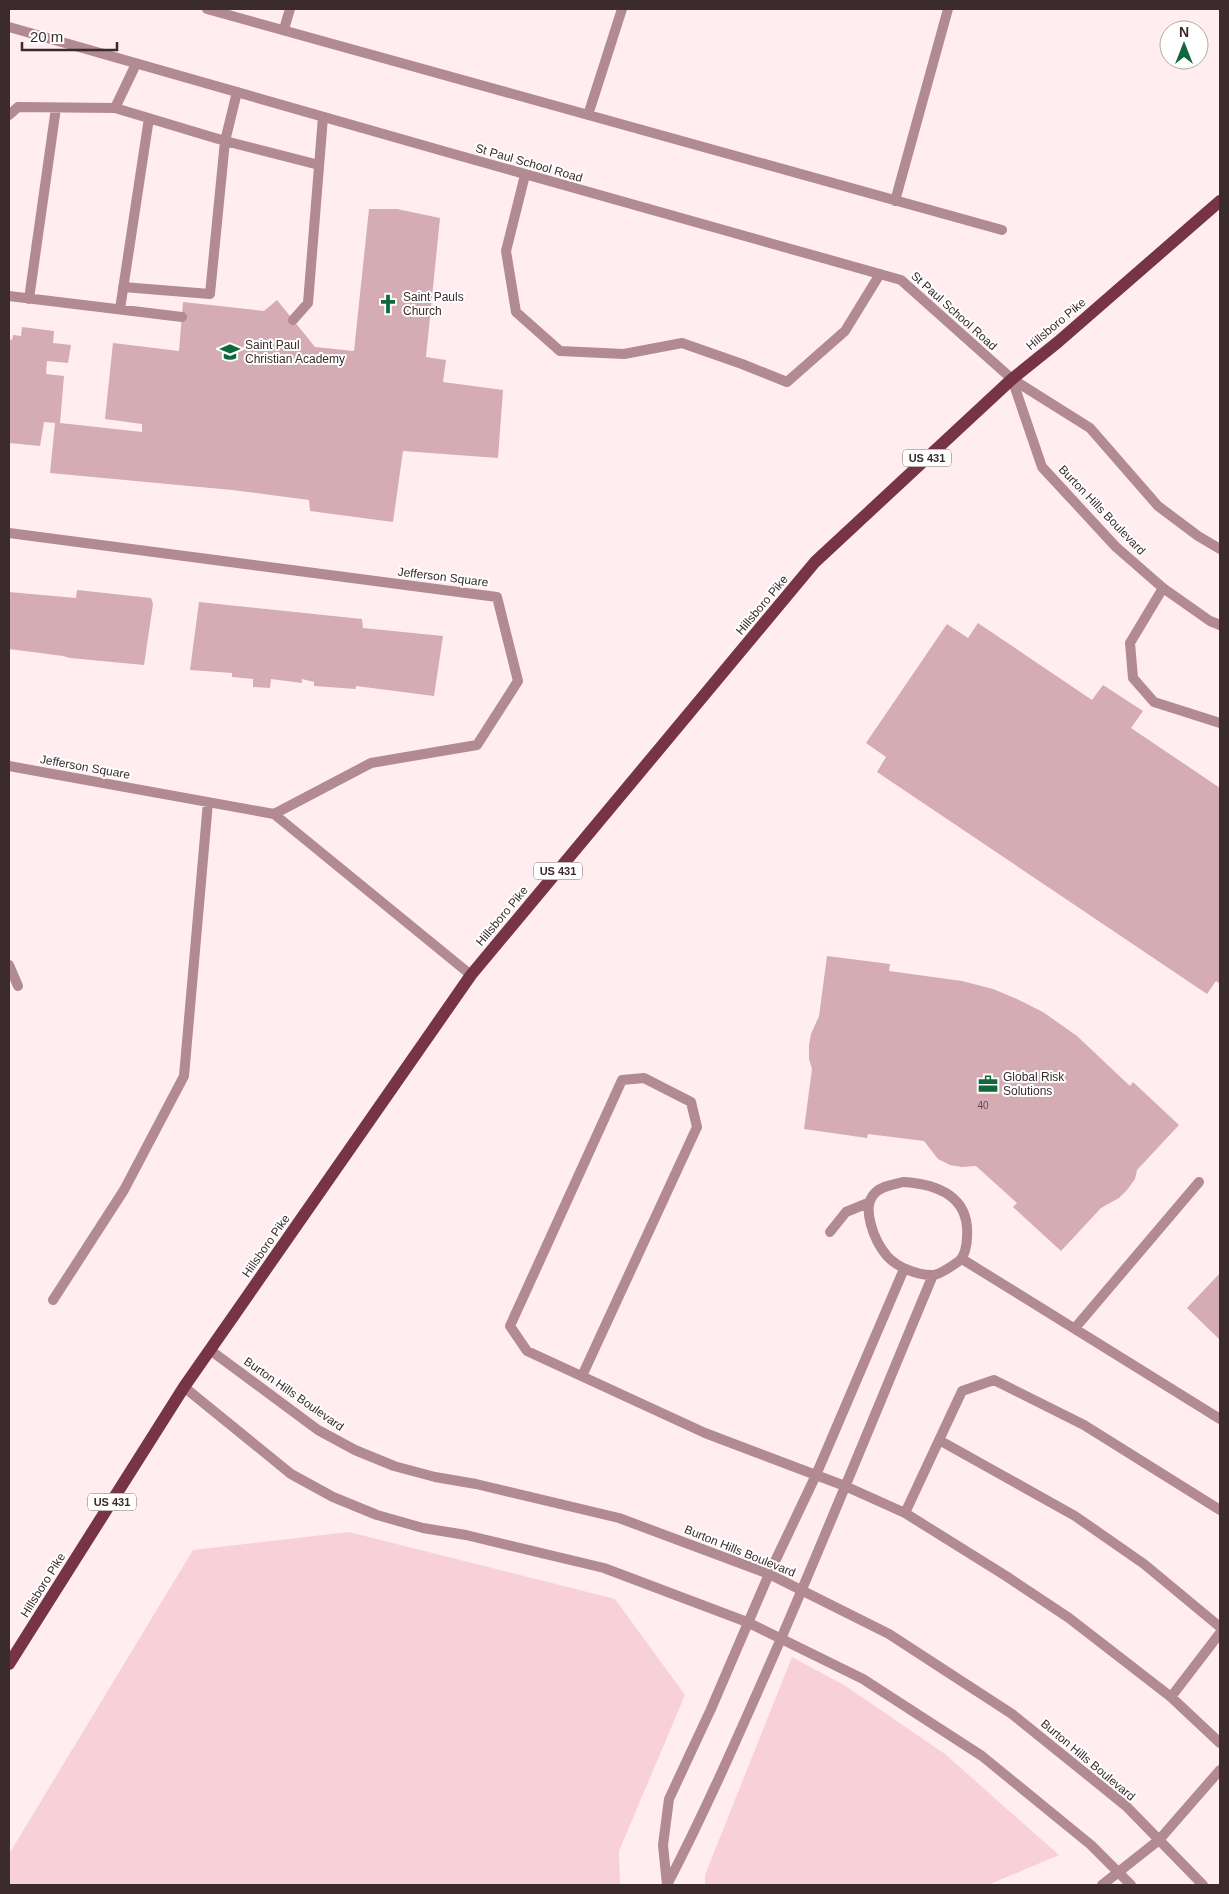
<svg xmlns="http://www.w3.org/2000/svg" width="1229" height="1894" font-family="Arial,sans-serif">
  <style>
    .green { fill: #f8d0d8 }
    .building { fill: #d5acb4 }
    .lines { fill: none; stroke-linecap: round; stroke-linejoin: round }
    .service { stroke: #b28a92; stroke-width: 10 }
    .minor { stroke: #b28a92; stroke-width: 10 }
    .primary { stroke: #763446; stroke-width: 12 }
    .labels { text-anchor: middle; stroke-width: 4; stroke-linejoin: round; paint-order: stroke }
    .number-label { font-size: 10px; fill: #624b50 }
    .shield { fill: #fff; stroke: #766b6d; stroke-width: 1 }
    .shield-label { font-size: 11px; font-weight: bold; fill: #3b2b2e }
    .street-label { font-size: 12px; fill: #3b2b2e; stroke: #fff }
    .poi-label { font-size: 12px; fill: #3b2b2e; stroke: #fff; text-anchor: start }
  </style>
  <rect width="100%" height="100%" fill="#ffedf0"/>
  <!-- green -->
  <path class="green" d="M349,1532L615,1599L685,1695L619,1851L620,1885H9V1854L193,1550Z
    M792,1657L844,1685L945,1754L1059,1855L988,1885H705V1875Z"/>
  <!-- building -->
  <path class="building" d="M369,209H397L440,218L426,357L446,360L443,382L503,390L498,458L403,451L393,522L310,511L309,500L232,490L50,473L55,423L44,422L40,446L9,443V339L12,340L13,335L21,336L22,327L54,331L53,343L71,345L68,363L47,361L46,374L64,376L60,423L142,432V424L105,419L113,343L179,351L183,302L264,311L277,300L315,347L354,351Z
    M77,590L151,598L153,604L144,665L70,658L63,656L9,649V592L76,598Z
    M199,602L362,619L363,628L443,636L434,696L356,686V689L314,686V682L302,679V683L271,679L270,688L253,687V679L232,677V673L190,670Z
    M978,623L1092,700L1103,685L1143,711L1131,728L1220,788V984L1216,981L1207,994L877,772L886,757L866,743L947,624L968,638Z
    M827,956L890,964L889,971L962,981L993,989L1017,999L1043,1012L1077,1036L1130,1086L1133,1082L1179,1125L1137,1170L1135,1179L1127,1190L1119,1198L1101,1208L1061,1251L1013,1207L1017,1203L976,1166L962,1167L950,1165L938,1159L924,1141L868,1134L867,1138L804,1129L812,1069L809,1059V1045L811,1034L819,1016Z
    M1220,1273V1340L1187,1308Z"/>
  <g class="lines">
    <!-- service -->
    <path class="service" d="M207,9L1002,230
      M284,29L290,9
      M115,108L225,141L237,92
      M9,115L18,107L115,108L136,64
      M588,115L622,9
      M525,175L506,251L516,312L560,351L624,354L682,343L742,364L787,382L845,331L880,274
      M895,201L948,9
      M123,287L210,294L225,141L319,165
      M9,296L182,317
      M29,299L56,108
      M120,309L149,118
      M293,320L308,303L323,117
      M9,533L497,597L518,681L477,745L371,763L274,814
      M1163,588L1130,643L1133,678L1154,702L1220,723
      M9,766L274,814L471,975
      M9,965L18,986
      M903,1182C937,1184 970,1196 967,1237C967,1244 965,1256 959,1261C952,1266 940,1275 932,1275C916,1275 897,1267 887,1256C875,1242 860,1207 875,1193C881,1186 895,1184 903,1182Z
      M830,1232L846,1212L868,1203
      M962,1259L1220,1419
      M53,1300L124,1190L184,1076L208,802
      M1075,1328L1199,1182
      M582,1376L697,1127L691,1102L644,1078L622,1080L510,1326L527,1351L705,1433L845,1486L905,1513L1006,1576L1069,1618L1171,1697L1220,1743
      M939,1440L1075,1516L1144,1564L1220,1627
      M905,1513L962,1391L994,1380L1084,1425L1220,1510
      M1171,1697L1220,1633
      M667,1885L663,1845L669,1799L711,1709L769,1574L816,1475L904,1269
      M667,1885C708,1806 744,1723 780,1641C832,1520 882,1397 933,1275
      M1102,1885L1159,1840L1220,1770"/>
    <!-- minor -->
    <path class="minor" d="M9,27L443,151L901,280L1012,379L1090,428L1158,506L1198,536L1220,549
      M1012,379L1042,467L1116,547L1163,588L1210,621L1220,625
      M210,1350L318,1430L355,1450L394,1466L435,1477L476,1484L619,1518L769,1574L889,1634L1012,1714L1126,1806L1203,1885
      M184,1387L291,1474L333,1497L377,1515L423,1528L466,1535L604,1568L747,1622L863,1679L982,1756L1091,1845L1131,1885"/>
    <!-- primary -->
    <path class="primary" d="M9,1664L184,1387L471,975L815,562L1012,379L1058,342L1220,201"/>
  </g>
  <!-- icons -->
  <defs>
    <symbol id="church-bare" viewBox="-9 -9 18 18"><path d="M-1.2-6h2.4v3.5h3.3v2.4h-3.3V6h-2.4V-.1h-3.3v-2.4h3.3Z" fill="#0e683a" stroke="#fff" stroke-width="2.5" paint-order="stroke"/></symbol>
    <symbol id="school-bare" viewBox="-9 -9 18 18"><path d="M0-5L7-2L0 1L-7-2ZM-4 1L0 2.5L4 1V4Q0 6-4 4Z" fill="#0e683a" stroke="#fff" stroke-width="2.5" paint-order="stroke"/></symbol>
    <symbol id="office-bare" viewBox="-9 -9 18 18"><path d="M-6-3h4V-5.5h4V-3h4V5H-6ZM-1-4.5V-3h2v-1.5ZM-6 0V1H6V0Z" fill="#0e683a" stroke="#fff" stroke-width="2.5" paint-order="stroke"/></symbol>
  </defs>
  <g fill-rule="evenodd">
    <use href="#church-bare" x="374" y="290" width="28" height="28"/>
    <use href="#school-bare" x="216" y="338" width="28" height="28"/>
    <use href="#office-bare" x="974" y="1070" width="28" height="28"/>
  </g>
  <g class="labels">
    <!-- number labels -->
    <g class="number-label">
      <text x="983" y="1109">40</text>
    </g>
    <!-- shield labels -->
    <g class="shield">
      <rect x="903" y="449.5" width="48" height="17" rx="4"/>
      <rect x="534" y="862.5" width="48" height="17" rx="4"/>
      <rect x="88" y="1493.5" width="48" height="17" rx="4"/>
    </g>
    <g class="shield-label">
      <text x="927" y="462">US 431</text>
      <text x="558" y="875">US 431</text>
      <text x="112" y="1506">US 431</text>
    </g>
    <!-- street labels -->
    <g class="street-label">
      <text transform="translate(529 163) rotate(16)" y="4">St Paul School Road</text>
      <text transform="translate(954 311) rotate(42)" y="4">St Paul School Road</text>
      <text transform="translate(1056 324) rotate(-40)" y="4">Hillsboro Pike</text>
      <text transform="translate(1102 510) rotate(46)" y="4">Burton Hills Boulevard</text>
      <text transform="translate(443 577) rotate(7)" y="4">Jefferson Square</text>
      <text transform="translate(762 605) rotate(-50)" y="4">Hillsboro Pike</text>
      <text transform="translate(85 767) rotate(10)" y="4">Jefferson Square</text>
      <text transform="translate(502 916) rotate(-50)" y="4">Hillsboro Pike</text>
      <text transform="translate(266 1246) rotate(-55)" y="4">Hillsboro Pike</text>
      <text transform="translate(294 1394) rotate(35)" y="4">Burton Hills Boulevard</text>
      <text transform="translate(740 1551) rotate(22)" y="4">Burton Hills Boulevard</text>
      <text transform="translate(43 1585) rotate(-58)" y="4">Hillsboro Pike</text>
      <text transform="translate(1088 1760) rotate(40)" y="4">Burton Hills Boulevard</text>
    </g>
    <!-- poi labels -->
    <g class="poi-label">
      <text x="403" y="301">Saint Pauls<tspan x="403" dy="14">Church</tspan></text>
      <text x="245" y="349">Saint Paul<tspan x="245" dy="14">Christian Academy</tspan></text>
      <text x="1003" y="1081">Global Risk<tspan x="1003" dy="14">Solutions</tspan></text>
    </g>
  </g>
  <!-- border -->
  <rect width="1229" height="1894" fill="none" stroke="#3b2b2e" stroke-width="20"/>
  <!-- north arrow -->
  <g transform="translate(1184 45)"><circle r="24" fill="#ffffff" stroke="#b1aaab"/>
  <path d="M0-4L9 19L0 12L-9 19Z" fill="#0e683a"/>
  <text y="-8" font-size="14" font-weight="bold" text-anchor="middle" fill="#3b2b2e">N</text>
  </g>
  <!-- scale -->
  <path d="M22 42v8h95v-8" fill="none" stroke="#3b2b2e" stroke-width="2.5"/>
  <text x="30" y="42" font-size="15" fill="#3b2b2e" stroke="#ffffff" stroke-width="4" paint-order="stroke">20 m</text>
</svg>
